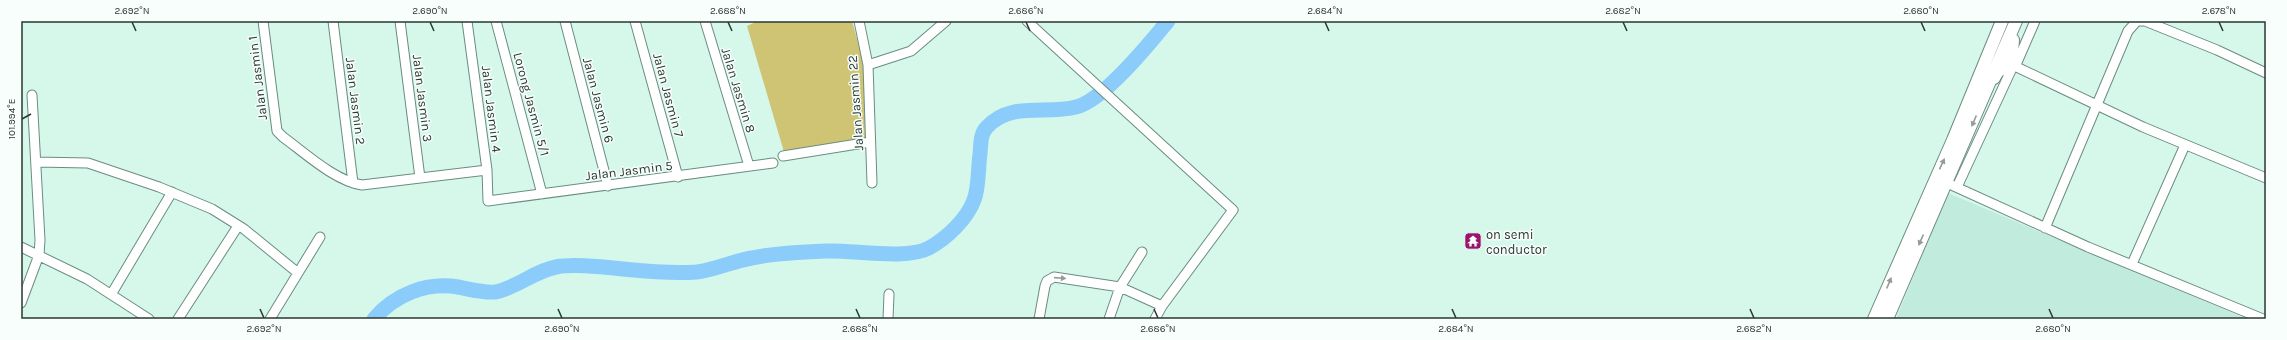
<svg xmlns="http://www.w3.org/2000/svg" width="2287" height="340" font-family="Karla,sans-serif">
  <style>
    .built { fill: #c1ecdd }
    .green { fill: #cec474 }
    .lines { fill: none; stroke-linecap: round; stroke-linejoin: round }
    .river { stroke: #8cccfb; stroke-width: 15 }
    .minor-casing { stroke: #6c8c81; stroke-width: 11 }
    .tertiary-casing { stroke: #6c8c81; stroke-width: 14 }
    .minor { stroke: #fff; stroke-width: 9 }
    .tertiary { stroke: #fff; stroke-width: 12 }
    .oneway { fill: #949b98 }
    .ticks { fill: none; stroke: #2a3732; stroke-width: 1.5 }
    .labels { text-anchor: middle; stroke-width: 3; stroke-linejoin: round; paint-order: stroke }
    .street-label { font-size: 13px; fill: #2a3732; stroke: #f7fefb }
    .poi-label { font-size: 13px; fill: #2a3732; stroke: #f7fefb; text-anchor: start }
    .neatline { fill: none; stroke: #2a3732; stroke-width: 1.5 }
    .ticks-label { font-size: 10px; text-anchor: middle; fill: #2a3732 }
  </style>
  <rect width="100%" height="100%" fill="#d5f8eb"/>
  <!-- built -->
  <path class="built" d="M1948,193L2247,319H1896Z"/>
  <!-- green -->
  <path class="green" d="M758,21H852L864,64L867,139L784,152L747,26Z"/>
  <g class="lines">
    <!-- river -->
    <path class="river" d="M374,319C395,294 427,282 458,287C469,289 484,293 495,292C517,288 534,271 556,267C571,264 588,266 603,267C634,270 666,274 697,272C715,270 733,261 752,258C775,253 802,252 827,251C854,250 907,260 929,248C947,238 967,219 974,200C979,187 978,168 980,154C981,144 980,134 987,127C1011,101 1046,115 1076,107C1103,101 1150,43 1168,21"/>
    <defs>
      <path id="minor" d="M263,21L277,131L283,137C305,153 335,181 362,185L487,170
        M333,21L353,183
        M400,21L420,178
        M467,21L487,170L488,201L773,163
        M496,21L542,194
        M565,21L608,186
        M635,21L678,177
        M705,21L749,166
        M859,21L868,65L872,183
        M1027,21L1233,210L1162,306L1155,319
        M2145,21L2217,50L2266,73
        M2006,62L2143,127L2266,178
        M868,65L911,51L946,21
        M2015,67L2035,21
        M783,156L870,142
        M36,162L88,163L159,187L212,209L244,229L298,273
        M1947,183L2088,247L2263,319
        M1957,187L2013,66
        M2045,228L2128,31L2137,21H2143
        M21,247L87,279L149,319
        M2132,264L2185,145
        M112,293L172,192
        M21,303L39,255L40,240L32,95
        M178,319L238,226
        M270,319L320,237
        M888,319L889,294
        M1039,319L1045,286L1047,281L1054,277L1120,287L1162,306
        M1109,319L1120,287L1142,252"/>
      <path id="tertiary" d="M1994,78L1998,71L2011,65L2013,40
        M1874,319L1953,140L2002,21
        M1887,319L2016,21"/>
    </defs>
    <!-- minor casing -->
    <use href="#minor" class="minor-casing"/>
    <!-- tertiary casing -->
    <use href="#tertiary" class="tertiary-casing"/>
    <!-- minor -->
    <use href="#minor" class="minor"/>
    <!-- tertiary -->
    <use href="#tertiary" class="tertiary"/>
  </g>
  <!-- one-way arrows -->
  <defs><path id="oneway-solid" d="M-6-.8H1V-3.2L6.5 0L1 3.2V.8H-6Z"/></defs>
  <g class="oneway">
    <use href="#oneway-solid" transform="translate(1974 121) rotate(113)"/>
    <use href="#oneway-solid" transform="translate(1942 164) rotate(-65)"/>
    <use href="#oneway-solid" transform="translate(1921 240) rotate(114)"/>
    <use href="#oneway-solid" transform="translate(1060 278) rotate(4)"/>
    <use href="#oneway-solid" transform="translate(1889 283) rotate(-67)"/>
  </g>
  <!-- ticks -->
  <path class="ticks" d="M132,22L136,31M430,22L434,31M728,22L732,31M1026,22L1030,31M1325,22L1329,31M1623,22L1627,31M1921,22L1925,31M2219,22L2223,31M22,119L31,114M260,309L264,318M558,309L562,318M856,309L860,318M1154,309L1158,318M1452,309L1456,318M1750,309L1754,318M2049,309L2053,318"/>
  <!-- icons -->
  <defs>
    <symbol id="temple-square" viewBox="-11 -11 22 22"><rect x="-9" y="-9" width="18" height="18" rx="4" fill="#97166d" stroke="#f7fefb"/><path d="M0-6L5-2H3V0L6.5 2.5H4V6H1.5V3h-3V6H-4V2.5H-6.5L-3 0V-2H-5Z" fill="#fff"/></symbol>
  </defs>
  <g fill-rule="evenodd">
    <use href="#temple-square" x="1463" y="231" width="20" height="20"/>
  </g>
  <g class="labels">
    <!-- street labels -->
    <g class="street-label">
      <text transform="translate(257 78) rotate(-97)" y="5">Jalan Jasmin 1</text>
      <text transform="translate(739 90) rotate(73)" y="5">Jalan Jasmin 8</text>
      <text transform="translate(669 95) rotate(75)" y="5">Jalan Jasmin 7</text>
      <text transform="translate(423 98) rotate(83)" y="5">Jalan Jasmin 3</text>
      <text transform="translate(599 100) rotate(75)" y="5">Jalan Jasmin 6</text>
      <text transform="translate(356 101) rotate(83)" y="5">Jalan Jasmin 2</text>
      <text transform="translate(855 103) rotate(-94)" y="5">Jalan Jasmin 22</text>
      <text transform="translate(532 104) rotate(75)" y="5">Lorong Jasmin 5/1</text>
      <text transform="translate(492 109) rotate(83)" y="5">Jalan Jasmin 4</text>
      <text transform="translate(629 170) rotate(-7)" y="5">Jalan Jasmin 5</text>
    </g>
    <!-- poi labels -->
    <g class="poi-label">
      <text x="1486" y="239">on semi<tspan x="1486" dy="15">conductor</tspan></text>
    </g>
  </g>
  <!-- border -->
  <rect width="2287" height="340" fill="none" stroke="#f7fefb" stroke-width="44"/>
  <rect x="22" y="22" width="2243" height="296" class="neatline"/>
  <g class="ticks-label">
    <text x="132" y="14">2.692°N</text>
    <text x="430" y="14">2.690°N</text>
    <text x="728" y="14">2.688°N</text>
    <text x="1026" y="14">2.686°N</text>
    <text x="1325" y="14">2.684°N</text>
    <text x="1623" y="14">2.682°N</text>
    <text x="1921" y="14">2.680°N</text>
    <text x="2219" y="14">2.678°N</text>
    <text transform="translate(11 119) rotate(-90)" y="4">101.994°E</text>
    <text x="264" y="332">2.692°N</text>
    <text x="562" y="332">2.690°N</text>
    <text x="860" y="332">2.688°N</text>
    <text x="1158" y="332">2.686°N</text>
    <text x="1456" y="332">2.684°N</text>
    <text x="1754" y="332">2.682°N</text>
    <text x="2053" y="332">2.680°N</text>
  </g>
</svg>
